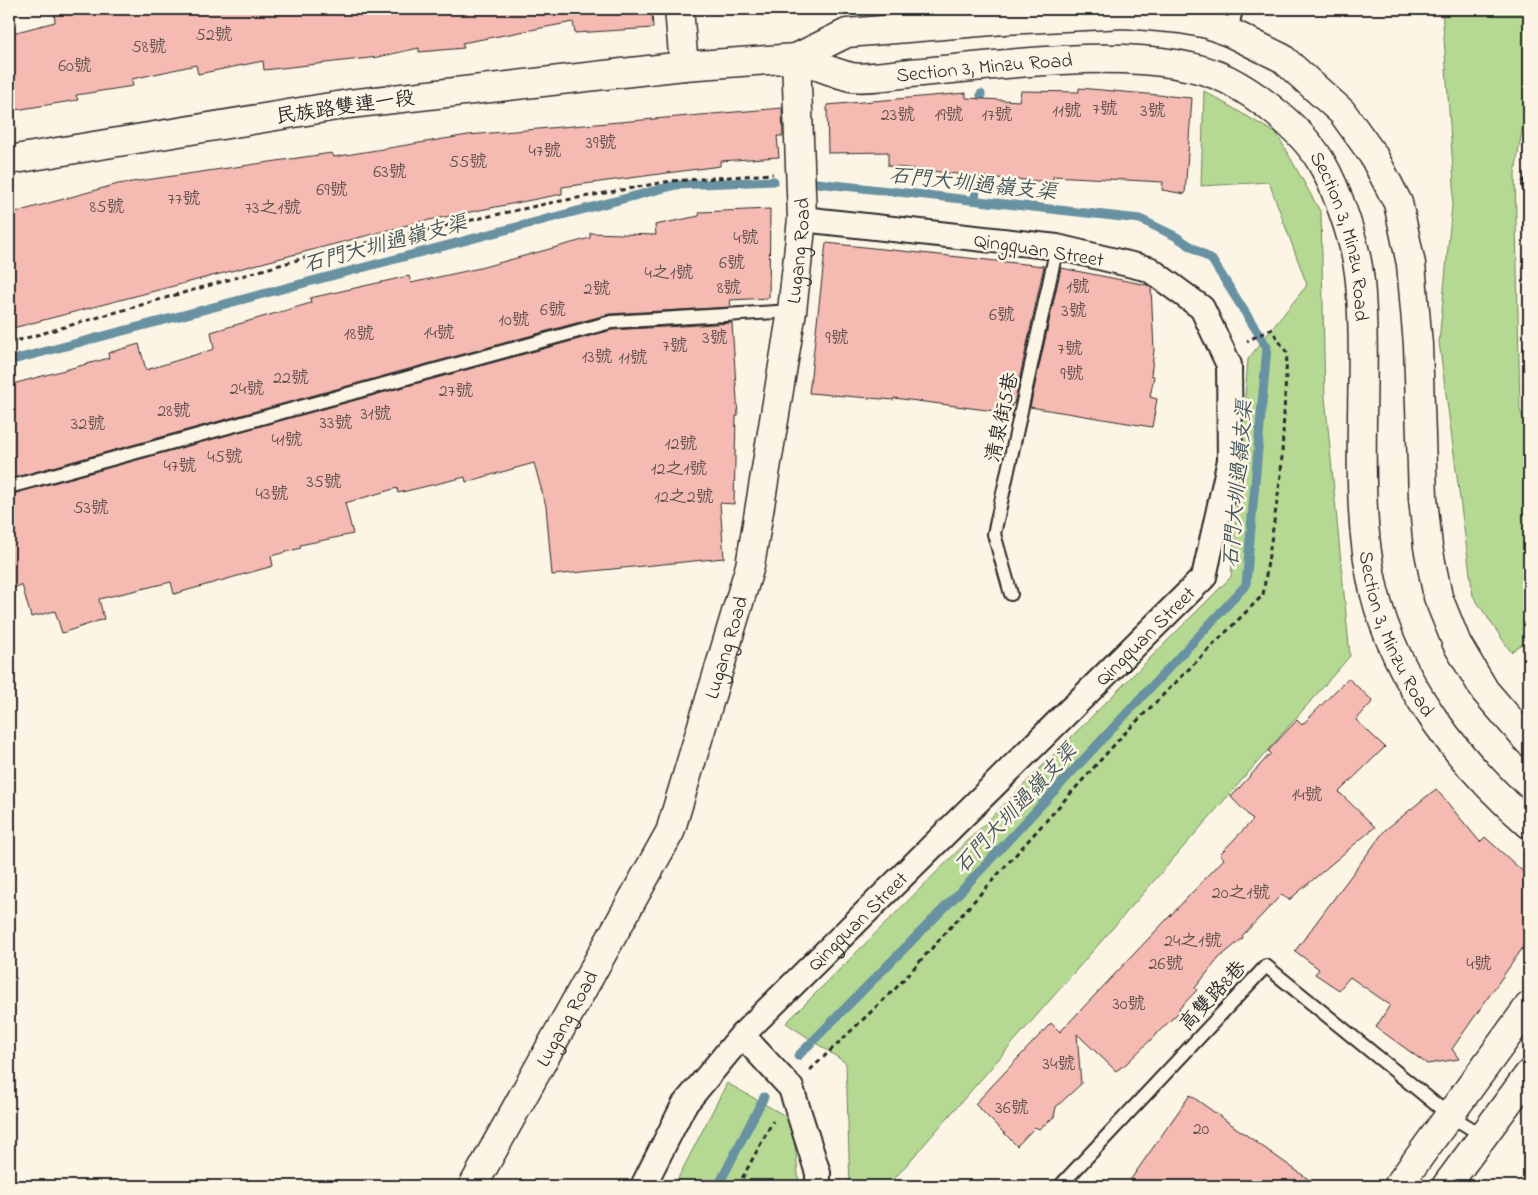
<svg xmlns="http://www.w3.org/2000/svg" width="1538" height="1195" font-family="'Indie Flower','LXGW WenKai TC',sans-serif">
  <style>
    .green { fill: #b5d993; stroke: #70825f }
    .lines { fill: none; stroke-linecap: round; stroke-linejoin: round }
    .stream { stroke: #6792a2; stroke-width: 9 }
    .building { fill: #f5bab2; stroke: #2b2b2b }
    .service-casing { stroke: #2b2b2b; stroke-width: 16 }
    .minor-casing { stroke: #2b2b2b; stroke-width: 28 }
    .tertiary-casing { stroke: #2b2b2b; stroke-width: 31 }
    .secondary-casing { stroke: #2b2b2b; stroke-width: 31 }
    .path { stroke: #2b2b2b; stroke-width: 3; stroke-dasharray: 5 4; stroke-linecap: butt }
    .service { stroke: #fcf5e5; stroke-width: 12 }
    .minor { stroke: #fcf5e5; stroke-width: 24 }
    .tertiary { stroke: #fcf5e5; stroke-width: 28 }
    .secondary { stroke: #fcf5e5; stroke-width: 28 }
    .labels { text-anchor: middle; stroke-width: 5; stroke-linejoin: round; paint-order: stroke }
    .number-label { font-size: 18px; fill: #5e4f4d }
    .street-label { font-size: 20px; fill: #2b2b2b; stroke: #fcf5e5 }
    .water-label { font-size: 21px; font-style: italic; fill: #44565c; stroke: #fcf5e5 }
  </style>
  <rect width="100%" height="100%" fill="#fcf5e5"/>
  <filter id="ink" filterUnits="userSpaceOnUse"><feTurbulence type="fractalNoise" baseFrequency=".02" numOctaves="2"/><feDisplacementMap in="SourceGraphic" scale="10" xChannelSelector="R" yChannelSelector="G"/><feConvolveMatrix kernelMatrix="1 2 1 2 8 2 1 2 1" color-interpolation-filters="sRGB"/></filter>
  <g filter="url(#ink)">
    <!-- green -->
    <path class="green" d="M1442,9H1529V85L1515,174L1520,409L1529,439V639L1511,652L1473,596L1439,342L1454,184Z
      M1204,91L1277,134L1321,213L1325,397L1350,656L888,1186H850L846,1063L786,1023L1231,577L1248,359L1307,285L1269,182L1201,186Z
      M727,1083L789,1118L796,1152L799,1186H674Z"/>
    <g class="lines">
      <!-- stream -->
      <path class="stream" d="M981,109V94
        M975,200L978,165
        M9,361L676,185L774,181
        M798,1056L963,889L1246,585L1267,347L1212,260L1175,236L1140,219L808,182
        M718,1186L764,1097"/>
    </g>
    <!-- building -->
    <path class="building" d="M54,9H652L653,28L575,33L573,22L462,43L464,48L419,52V48L378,57L264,70L263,61L198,74L196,65L132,79L133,86L76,95L78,100L9,111V34L55,22Z
      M1079,88L1192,98L1185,194L1162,190L1163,182L1053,176V182L983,177L888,166V152L828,153L827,105L966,93V98L1019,101L1021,91L1079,92Z
      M782,108L783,136H777L779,157L720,161V166L562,187V194L419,222L9,329V214L118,184L332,153L334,157L468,135Z
      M770,209L769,298L730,300L731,307L609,314L9,479V385L109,358L108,353L139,344L146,370L214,349L211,332L311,303L310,298L409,276L411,283L480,268L590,238V233L656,235L655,225L699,216L700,212Z
      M826,243L1044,266L1014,404H1012L1010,413L894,398V400L809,393Z
      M1061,268L1147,285L1151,287L1154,350L1151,375L1154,376L1150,397L1157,399L1152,427L1030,407Z
      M732,323L738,416H736L734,504L720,503L724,558L552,575L546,506L534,463L466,482L465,477L398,493L397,488L345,503L353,534L300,545L301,548L271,556L273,566L174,594L171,582L99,599L104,619L62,633L55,611L31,617L22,585L9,589V495L612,330Z
      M1348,678L1373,701L1356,720L1385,747L1339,792L1375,827L1289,900L1282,894L1242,936L1243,938L1219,958L1195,988L1197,990L1179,1009L1180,1011L1126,1064L1116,1071L1077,1034L1081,1084L1056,1107L1054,1117L1039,1129L1035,1127L1017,1146L975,1104L1051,1023L1060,1032L1224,859L1220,854L1253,820L1231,797L1271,753L1268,751L1297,720L1302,725Z
      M1436,789L1480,842L1485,837L1529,877V939L1452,1049L1459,1059L1427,1064L1376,1027L1390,1005L1350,977L1339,990L1315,974L1319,969L1295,951L1385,830Z
      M1190,1095L1318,1186H1126Z"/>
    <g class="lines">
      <defs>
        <path id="service" d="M1231,33L1236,9
          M1529,185V186
          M9,487L611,322L792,311
          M1011,594L994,534L1057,247
          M1060,1186L1266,966L1449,1115L1482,1135"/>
        <g id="minor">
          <path d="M742,1035L791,1088L818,1173V1186"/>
          <path id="s1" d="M643,1186L684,1105L742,1035L1204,577L1230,460L1229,365L1202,308L1149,269L1057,247L802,219"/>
        </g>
        <g id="tertiary">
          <path d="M679,9L684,66"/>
          <path id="s2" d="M473,1186L670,832L750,566L792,311L802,219L796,58"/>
          <path d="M1398,1186L1529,1006"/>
          <path d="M1446,1186L1529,1074"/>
        </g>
        <g id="secondary">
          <path id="s3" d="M796,58C814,64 833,73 851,77C868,80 903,73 922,72C1004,65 1154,42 1228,80C1259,96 1302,130 1320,160C1338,190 1357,247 1360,282C1369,381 1351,494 1374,591C1397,683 1459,763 1529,824"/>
          <path d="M9,160L349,104L684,66L796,58L847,33L1004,20L1125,14L1181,19L1208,24L1231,33L1282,58L1342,112L1373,155L1398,203L1411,264L1418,345L1423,498L1428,547L1438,597L1457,644L1485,691L1529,742"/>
        </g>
      </defs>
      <!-- service casing -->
      <use href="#service" class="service-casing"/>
      <!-- minor casing -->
      <use href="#minor" class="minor-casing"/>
      <!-- tertiary casing -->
      <use href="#tertiary" class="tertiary-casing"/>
      <!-- secondary casing -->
      <use href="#secondary" class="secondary-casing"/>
      <!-- path -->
      <path class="path" d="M9,343L325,252L550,203L671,181L773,174
        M810,1070L896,988L1123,735L1263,595L1281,475L1287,353L1271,329L1247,341
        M738,1186L773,1121"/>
      <!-- service -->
      <use href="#service" class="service"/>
      <!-- minor -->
      <use href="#minor" class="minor"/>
      <!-- tertiary -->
      <use href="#tertiary" class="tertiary"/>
      <!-- secondary -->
      <use href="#secondary" class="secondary"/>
    </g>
  </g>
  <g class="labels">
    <!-- number labels -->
    <g class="number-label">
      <text x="214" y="40">52號</text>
      <text x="149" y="52">58號</text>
      <text x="75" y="71">60號</text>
      <text x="1105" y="114">7號</text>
      <text x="1067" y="116">11號</text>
      <text x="1153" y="116">3號</text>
      <text x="898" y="120">23號</text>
      <text x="949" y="120">19號</text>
      <text x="997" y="120">17號</text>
      <text x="601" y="148">39號</text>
      <text x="545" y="156">47號</text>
      <text x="468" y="167">55號</text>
      <text x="390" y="177">63號</text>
      <text x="332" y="195">69號</text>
      <text x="184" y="204">77號</text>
      <text x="107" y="212">85號</text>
      <text x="273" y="213">73之1號</text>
      <text x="746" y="243">4號</text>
      <text x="732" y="268">6號</text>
      <text x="669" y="278">4之1號</text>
      <text x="1078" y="292">1號</text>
      <text x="729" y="293">8號</text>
      <text x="597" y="294">2號</text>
      <text x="553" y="315">6號</text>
      <text x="1074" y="316">3號</text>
      <text x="1002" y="320">6號</text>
      <text x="514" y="325">10號</text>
      <text x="439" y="338">14號</text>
      <text x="359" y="339">18號</text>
      <text x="715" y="343">3號</text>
      <text x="837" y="343">9號</text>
      <text x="675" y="351">7號</text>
      <text x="1070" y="354">7號</text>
      <text x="597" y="362">13號</text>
      <text x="633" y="363">11號</text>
      <text x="1072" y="379">9號</text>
      <text x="291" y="383">22號</text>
      <text x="247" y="394">24號</text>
      <text x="456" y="396">27號</text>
      <text x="174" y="416">28號</text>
      <text x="376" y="419">31號</text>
      <text x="336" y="428">33號</text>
      <text x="88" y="429">32號</text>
      <text x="287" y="445">41號</text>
      <text x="681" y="449">12號</text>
      <text x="225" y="462">45號</text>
      <text x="180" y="471">47號</text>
      <text x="679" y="474">12之1號</text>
      <text x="324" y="487">35號</text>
      <text x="272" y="499">43號</text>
      <text x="684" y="502">12之2號</text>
      <text x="91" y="513">53號</text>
      <text x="1307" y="800">14號</text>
      <text x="1241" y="898">20之1號</text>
      <text x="1193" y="946">24之1號</text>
      <text x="1166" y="969">26號</text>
      <text x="1479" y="969">4號</text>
      <text x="1129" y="1009">30號</text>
      <text x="1059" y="1069">34號</text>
      <text x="1012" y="1113">36號</text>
      <text x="1201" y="1134">20</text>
    </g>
    <!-- street labels -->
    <g class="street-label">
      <text dy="7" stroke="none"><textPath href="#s3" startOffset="192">Section 3, Minzu Road</textPath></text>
      <text transform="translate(345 106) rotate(-8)" y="7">民族路雙連一段</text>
      <text dy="7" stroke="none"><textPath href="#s3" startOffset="642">Section 3, Minzu Road</textPath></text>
      <text transform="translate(1039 249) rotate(9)" y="7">Qingquan Street</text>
      <text dy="7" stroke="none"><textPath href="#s2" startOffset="1002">Lugang Road</textPath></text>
      <text transform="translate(1001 417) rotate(-78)" y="7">清泉街5巷</text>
      <text dy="7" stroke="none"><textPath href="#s3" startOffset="1049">Section 3, Minzu Road</textPath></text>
      <text dy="7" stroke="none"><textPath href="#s1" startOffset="749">Qingquan Street</textPath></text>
      <text dy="7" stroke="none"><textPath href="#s2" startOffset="598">Lugang Road</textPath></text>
      <text dy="7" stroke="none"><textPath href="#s1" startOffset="344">Qingquan Street</textPath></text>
      <text transform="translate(1212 995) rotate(-47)" y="7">高雙路8巷</text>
      <text dy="7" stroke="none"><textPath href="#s2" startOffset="192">Lugang Road</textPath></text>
    </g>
    <!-- water labels -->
    <g class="water-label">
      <text transform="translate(973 183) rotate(6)" y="7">石門大圳過嶺支渠</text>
      <text transform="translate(385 243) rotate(-15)" y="7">石門大圳過嶺支渠</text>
      <text transform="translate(1237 484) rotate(-85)" y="7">石門大圳過嶺支渠</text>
      <text transform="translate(1015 808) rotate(-47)" y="7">石門大圳過嶺支渠</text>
    </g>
  </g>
  <!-- margin -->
  <rect width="1538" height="1195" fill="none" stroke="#fcf5e5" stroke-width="30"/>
  <rect x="15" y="15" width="1508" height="1165" fill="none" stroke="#2b2b2b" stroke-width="2" filter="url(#ink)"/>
</svg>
